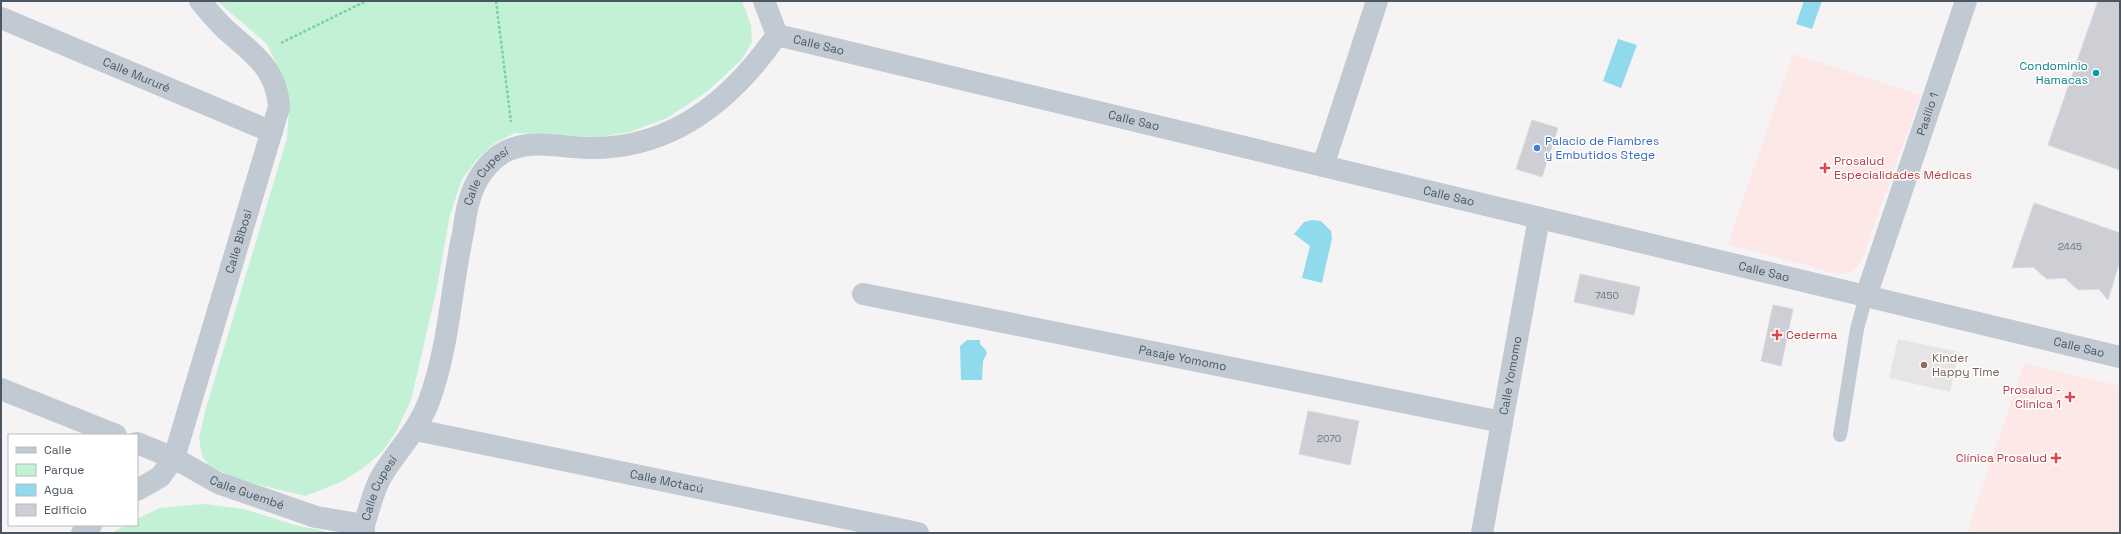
<svg xmlns="http://www.w3.org/2000/svg" width="2121" height="534" font-family="'Space Grotesk',sans-serif">
  <style>
    .education { fill: #e6e4e5 }
    .medical { fill: #fce8e6 }
    .green { fill: #c3f1d5 }
    .water { fill: #90daee }
    .building { fill: #cdcfd5; stroke: #d7d9de }
    .lines { fill: none; stroke-linecap: round; stroke-linejoin: round }
    .path { stroke: #7ad0a6; stroke-width: 2.5; stroke-dasharray: 3 2; stroke-linecap: butt }
    .lane { stroke: #c1cad2; stroke-width: 14 }
    .street { stroke: #c1cad2; stroke-width: 22 }
    .culture-dot { fill: #0f9aa8; stroke: #fff; stroke-width: 1.5 }
    .shop-dot { fill: #3f7fe0; stroke: #fff; stroke-width: 1.5 }
    .health-dot { fill: #e0444e; stroke: #fff; stroke-width: 1.5 }
    .education-dot { fill: #8d6e63; stroke: #fff; stroke-width: 1.5 }
    .labels { text-anchor: middle; stroke-width: 3; stroke-linejoin: round; paint-order: stroke }
    .number-label { font-size: 10px; fill: #6b747e }
    .street-label { font-size: 12px; fill: #4a5661; stroke: #fff }
    .culture-label { font-size: 12px; fill: #0d838f; stroke: #fff; text-anchor: end }
    .shop-label { font-size: 12px; fill: #366cbe; stroke: #fff; text-anchor: start }
    .health-label { font-size: 12px; fill: #be3a42; stroke: #fff; text-anchor: start }
    .education-label { font-size: 12px; fill: #785e54; stroke: #fff; text-anchor: start }
  </style>
  <rect width="100%" height="100%" fill="#f5f3f3"/>
  <!-- education -->
  <path class="education" d="M1898,339L1959,352L1950,392L1889,378Z"/>
  <!-- medical -->
  <path class="medical" d="M1793,54L1921,95L1862,259L1856,269L1846,274L1834,273L1728,244Z
    M2024,363L2120,386V533H1976L1968,530Z"/>
  <!-- green -->
  <path class="green" d="M217,1H742L751,25L752,42L742,59L708,91L667,118L630,132L599,137L515,133L495,143L478,158L462,179L450,215L436,292L411,400L396,432L382,452L362,469L341,482L305,496L240,480L209,466L202,456L199,438L206,408L287,138L289,110L282,76L267,44Z
    M203,504L244,509L295,525L324,531L326,533H112L125,525H137V519L160,508Z"/>
  <!-- water -->
  <path class="water" d="M1804,1H1822L1812,29L1796,24Z
    M1618,39L1637,45L1621,88L1603,81Z
    M1312,220L1321,221L1331,231L1332,238L1322,283L1302,278L1310,246L1294,234L1304,222Z
    M967,340H980V344L985,349L987,353L983,361L982,380H961L960,346Z"/>
  <!-- building -->
  <path class="building" d="M2098,1H2120V170L2048,145Z
    M1532,120L1558,128L1542,177L1516,169Z
    M2034,203L2120,233V260L2108,300L2099,289L2078,290L2065,278L2047,279L2033,267L2012,268Z
    M1580,274L1640,287L1634,315L1574,302Z
    M1773,305L1793,309L1781,366L1761,361Z
    M1308,411L1359,421L1350,465L1299,454Z"/>
  <g class="lines">
    <!-- path -->
    <path class="path" d="M496,1L511,122
      M281,43L366,1"/>
    <!-- lane -->
    <path class="lane" d="M1840,435L1857,329L1866,296"/>
    <!-- street -->
    <g class="street">
      <path id="s1" d="M1,18L272,132"/>
      <path id="s2" d="M777,35L2120,357"/>
      <path d="M1323,166L1377,1"/>
      <path id="s3" d="M863,294L1502,422"/>
      <path id="s4" d="M1866,296L1966,1"/>
      <path d="M1,389L116,435"/>
      <path id="s5" d="M416,430L918,533"/>
      <path id="s6" d="M137,443L174,458L218,483L316,517L364,525"/>
      <path id="s7" d="M137,490L160,477L174,458L279,107C277,68 251,52 225,29C216,20 208,11 200,1"/>
      <path d="M82,533L91,525"/>
      <path id="s8" d="M364,533V525C369,510 373,491 381,477C397,450 418,431 429,401C449,347 451,288 463,233C465,222 466,209 470,198C475,181 486,164 501,154C528,137 561,148 590,148C673,149 732,100 777,35L764,1"/>
      <path id="s9" d="M1482,533L1539,218"/>
    </g>
  </g>
  <!-- markers -->
  <circle class="culture-dot" cx="2096" cy="73" r="4"/>
  <circle class="shop-dot" cx="1537" cy="148" r="4"/>
  <g class="health-dot">
    <path d="M1823 162h4v4h4v4h-4v4h-4v-4h-4v-4h4z"/>
    <path d="M1775 329h4v4h4v4h-4v4h-4v-4h-4v-4h4z"/>
    <path d="M2068 391h4v4h4v4h-4v4h-4v-4h-4v-4h4z"/>
    <path d="M2054 452h4v4h4v4h-4v4h-4v-4h-4v-4h4z"/>
  </g>
  <circle class="education-dot" cx="1924" cy="365" r="4"/>
  <g class="labels">
    <!-- number labels -->
    <g class="number-label">
      <text x="2070" y="250">2445</text>
      <text x="1607" y="299">7450</text>
      <text x="1329" y="442">2070</text>
    </g>
    <!-- street labels -->
    <g class="street-label">
      <text dy="4" stroke="none"><textPath href="#s2" startOffset="43">Calle Sao</textPath></text>
      <text dy="4" stroke="none"><textPath href="#s1" startOffset="147">Calle Mururé</textPath></text>
      <text dy="4" stroke="none"><textPath href="#s4" startOffset="192">Pasillo 1</textPath></text>
      <text dy="4" stroke="none"><textPath href="#s2" startOffset="367">Calle Sao</textPath></text>
      <text dy="4" stroke="none"><textPath href="#s8" startOffset="384">Calle Cupesí</textPath></text>
      <text dy="4" stroke="none"><textPath href="#s2" startOffset="691">Calle Sao</textPath></text>
      <text dy="4" stroke="none"><textPath href="#s7" startOffset="276">Calle Bibosi</textPath></text>
      <text dy="4" stroke="none"><textPath href="#s2" startOffset="1015">Calle Sao</textPath></text>
      <text dy="4" stroke="none"><textPath href="#s2" startOffset="1339">Calle Sao</textPath></text>
      <text dy="4" stroke="none"><textPath href="#s3" startOffset="326">Pasaje Yomomo</textPath></text>
      <text dy="4" stroke="none"><textPath href="#s9" startOffset="160">Calle Yomomo</textPath></text>
      <text dy="4" stroke="none"><textPath href="#s5" startOffset="256">Calle Motacú</textPath></text>
      <text dy="4" stroke="none"><textPath href="#s8" startOffset="48">Calle Cupesí</textPath></text>
      <text dy="4" stroke="none"><textPath href="#s6" startOffset="121">Calle Guembé</textPath></text>
    </g>
    <!-- culture labels -->
    <g class="culture-label">
      <text x="2088" y="70">Condominio<tspan x="2088" dy="14">Hamacas</tspan></text>
    </g>
    <!-- shop labels -->
    <g class="shop-label">
      <text x="1545" y="145">Palacio de Fiambres<tspan x="1545" dy="14">y Embutidos Stege</tspan></text>
    </g>
    <!-- health labels -->
    <g class="health-label">
      <text x="1834" y="165">Prosalud<tspan x="1834" dy="14">Especialidades Médicas</tspan></text>
      <text x="1786" y="339">Cederma</text>
      <text x="2061" y="394" text-anchor="end">Prosalud -<tspan x="2061" dy="14">Clínica 1</tspan></text>
      <text x="2047" y="462" text-anchor="end">Clínica Prosalud</text>
    </g>
    <!-- education labels -->
    <g class="education-label">
      <text x="1932" y="362">Kinder<tspan x="1932" dy="14">Happy Time</tspan></text>
    </g>
  </g>
  <!-- border -->
  <rect width="2121" height="534" fill="none" stroke="#4a5661" stroke-width="4"/>
  <!-- legend -->
  <rect x="8" y="434" width="130" height="92" fill="#ffffff" stroke="#b7bbc0"/>
  <rect x="16" y="447" width="20" height="6" fill="#c1cad2" stroke="#b7bbc0"/>
  <text x="44" y="454" font-size="12" fill="#4a5661">Calle</text>
  <rect x="16" y="464" width="20" height="12" fill="#c3f1d5" stroke="#b7bbc0"/>
  <text x="44" y="474" font-size="12" fill="#4a5661">Parque</text>
  <rect x="16" y="484" width="20" height="12" fill="#90daee" stroke="#b7bbc0"/>
  <text x="44" y="494" font-size="12" fill="#4a5661">Agua</text>
  <rect x="16" y="504" width="20" height="12" fill="#cdcfd5" stroke="#b7bbc0"/>
  <text x="44" y="514" font-size="12" fill="#4a5661">Edificio</text>
</svg>
